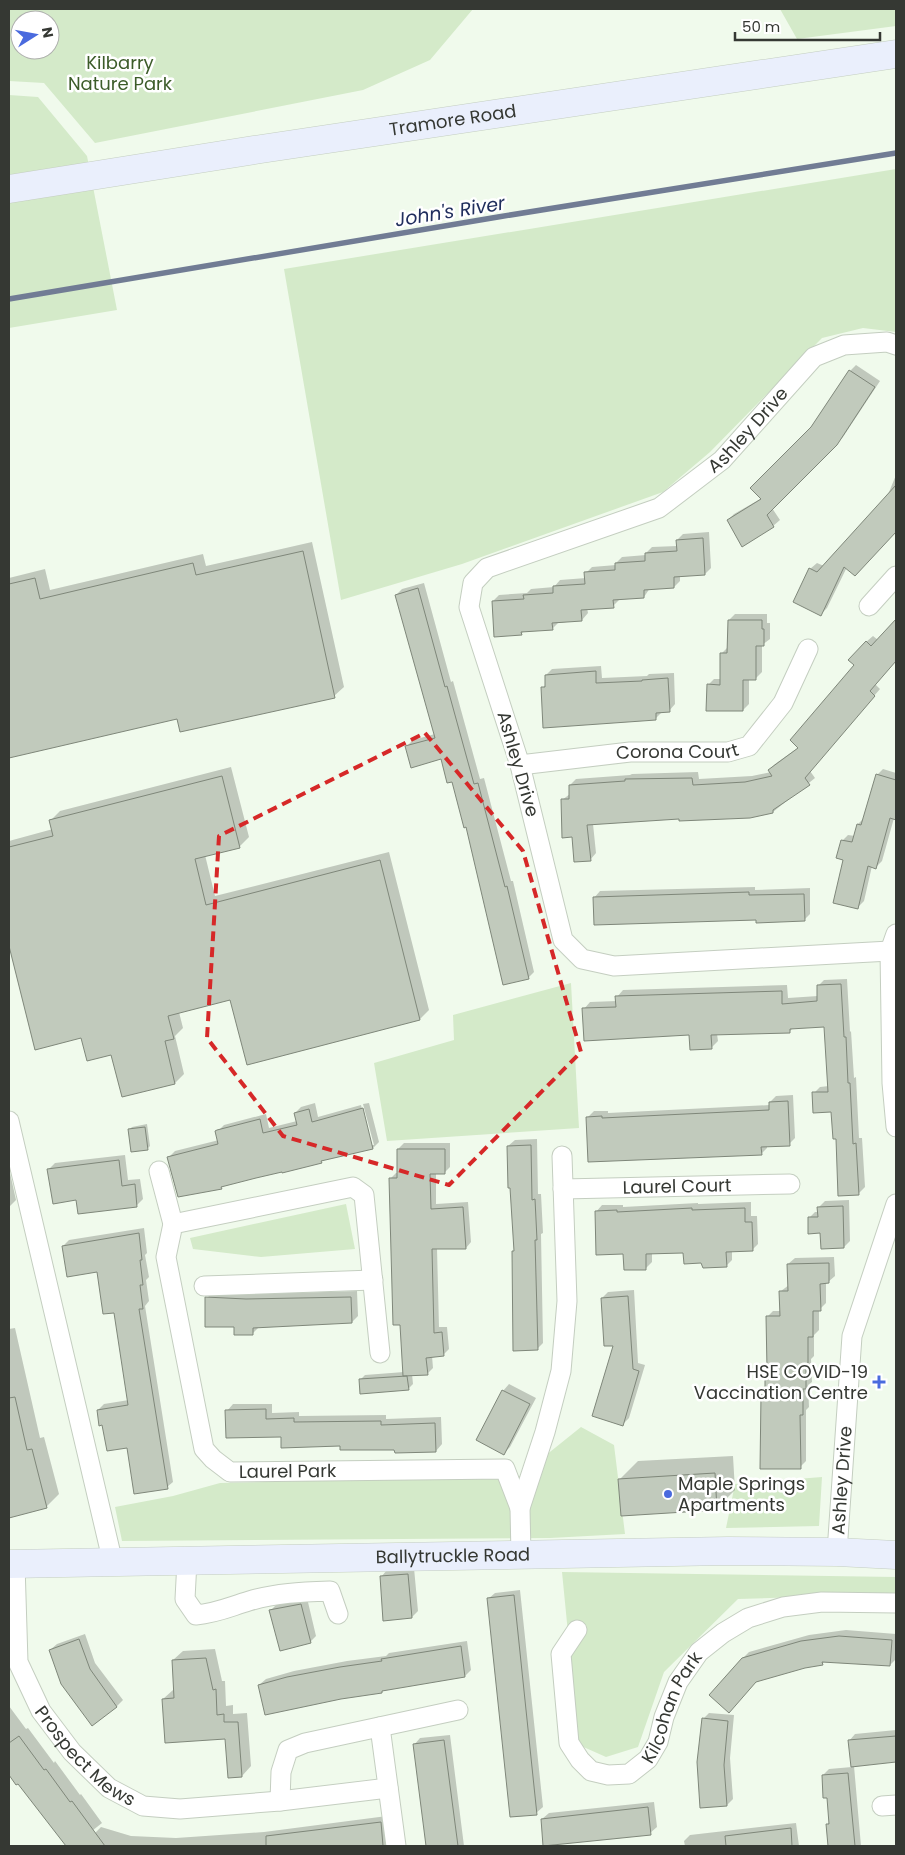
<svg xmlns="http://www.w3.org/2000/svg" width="905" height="1855" font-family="Poppins,sans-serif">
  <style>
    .green { fill: #d4eac9; fill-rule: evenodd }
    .shadow { fill: #0003 }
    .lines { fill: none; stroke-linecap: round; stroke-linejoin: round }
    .stream { stroke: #717c94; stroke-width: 5.5 }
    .building { fill: #c1cabc; stroke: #7f877a }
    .street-casing { stroke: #c4cec0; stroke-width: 21 }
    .secondary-casing { stroke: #c4cec0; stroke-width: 29 }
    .street { stroke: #fff; stroke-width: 19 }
    .secondary { stroke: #eaeffc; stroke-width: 28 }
    .marked { fill: none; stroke: #d62828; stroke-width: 4; stroke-dasharray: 10 6; stroke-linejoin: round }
    .poi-dot { fill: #4a6ade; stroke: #fff; stroke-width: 2 }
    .labels { text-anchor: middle; stroke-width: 5; stroke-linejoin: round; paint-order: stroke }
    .park-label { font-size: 18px; fill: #3c5c29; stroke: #fff }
    .street-label { font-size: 18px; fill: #353833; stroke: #fff }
    .poi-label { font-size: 18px; fill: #353833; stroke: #fff; text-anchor: end }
    .water-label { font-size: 19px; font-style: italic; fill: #202e5d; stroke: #fff }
  </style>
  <rect width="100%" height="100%" fill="#f0faec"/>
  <!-- green -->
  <path class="green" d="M9,9H473L430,60L363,90L95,143L44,83L9,81ZM20,20H50V50H20Z
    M780,9H896V26L797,39Z
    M9,95L38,97L87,156L117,310L9,328Z
    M896,169V332L863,328L822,338L710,452L663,492L462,564L341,600L284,269Z
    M571,983L579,1128L387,1141L374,1063L454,1040L453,1015Z
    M346,1204L355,1249L261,1257L193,1249L190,1238Z
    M581,1427L614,1445L625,1534L550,1538L122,1541L115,1507L173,1496L220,1483L520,1476Z
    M822,1477L819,1526L726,1528L735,1484Z
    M562,1572L896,1577V1594L738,1599L664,1672L638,1747L606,1757L579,1745Z"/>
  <!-- shadow -->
  <path class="shadow" d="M856,365L880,381L843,437L772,508L780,520L773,526L743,545L728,520L734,514L762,498L812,428L850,371Z
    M896,475V531L891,537L847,567L827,608L821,614L810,569L817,563L824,566L887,497Z
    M709,532L711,568L705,574L680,576V581L674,587L650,588L644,597L619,598V600L613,606L587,608L588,613L582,620L558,623L552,629L525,630L521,634L493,601L499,595L527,593L531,589L554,587L560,580L586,578V573L592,567L616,565V563L622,557L646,555V553L652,547L677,546V540L683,534Z
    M312,542L344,687L334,696L178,717L9,757V578L45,569L50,590L203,554L206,566Z
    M424,583L451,682L453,681L480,779L484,778L511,881H513L534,972L528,978L467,826L453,780L442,758L407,746L413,740L435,734L396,595L402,589Z
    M735,614H767V623H770V639L762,645V672L756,678H749V704L743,710L708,685L714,679H721V654L727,648L729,620Z
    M896,620V660L875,684L880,689L810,771L815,778L773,812L593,824L596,853L590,860L573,836L562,800L570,794V785L576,779L630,775L632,774L698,772L699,779L752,776L771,772L769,770L775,764L799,747L855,665L866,642L873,636L878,640Z
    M601,666L602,678L647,676L649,674L674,673L675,704L669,711L662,712L656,718L543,688L546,684V675L552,669Z
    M231,767L249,837L240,846L205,855L215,896L389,852L429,1010L420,1019L231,998L179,1012L183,1028L175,1036L184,1074L175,1083L82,1036L36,1048L9,941V841L53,829L51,820L60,811Z
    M883,769L896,773V816L894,818L882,861L876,867L872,866L864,901L858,907L845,859L842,841L848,835L855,836L858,824L864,818L877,775Z
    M755,887V890L810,888V914L804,920L594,898L600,891Z
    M847,979L850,1032L851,1031L854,1078L856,1077L859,1138H862L865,1187L858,1194L837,1138L832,1111L814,1093L820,1087L829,1086L825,1026L793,1028L790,1031L717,1034L718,1041L712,1047L690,1034L584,1009L590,1002L617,1001V997L623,990L787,985L788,998L818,996V986L824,980Z
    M793,1095L795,1138L789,1144L767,1145V1148L761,1154L587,1118L594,1111H608V1113L770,1105V1102L776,1096Z
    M315,1103L318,1117L361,1105L371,1145H374L363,1104L369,1103L379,1142L373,1148L223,1185L221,1187L169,1157L175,1151L219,1140L217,1132L224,1125L266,1114L269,1128L297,1121L295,1113L301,1107Z
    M147,1124L150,1146L148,1148L129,1130L132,1127Z
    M537,1139L538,1194H541L543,1233L541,1234L543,1343L537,1349L513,1252L515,1250L508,1146L515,1140Z
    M404,1143H450V1167L445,1172H436V1204L468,1202L471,1242L466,1248H437L439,1327H447L449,1349L443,1355L432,1356L433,1368L427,1374H412L413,1384L408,1389L360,1380L365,1375L404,1372L390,1179L396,1173H398V1149Z
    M125,1155L128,1180L140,1179L143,1199L137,1205L77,1198L49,1169L55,1163Z
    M10,1173L16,1200L9,1207V1174Z
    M849,1200L850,1241L844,1247L821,1232L809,1218L815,1212H819V1207L825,1201Z
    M751,1202V1216H757L758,1244L752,1250L732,1251V1260L726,1266L702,1262L685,1252L652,1253V1262L646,1268L625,1253L596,1212L602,1205H623V1207L698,1203V1204Z
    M144,1228L147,1253L145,1255L149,1277L146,1280L149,1301L145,1306L173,1482L167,1487L104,1424L98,1410L104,1404L129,1400L115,1311L98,1271L63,1246L69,1240Z
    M834,1257L835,1276L828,1282H826V1303L819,1310V1330L814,1335V1356L811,1359L812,1382L808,1385L809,1407L806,1410V1461L800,1467L763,1395L766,1392V1370L768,1368L767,1317L773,1311H781V1291L789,1285L788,1264L795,1258Z
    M634,1290L638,1363L645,1365L629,1418L623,1424L615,1344L602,1298L608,1292Z
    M357,1291L358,1316L352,1322L259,1327L253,1333L236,1326L207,1298L213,1292L253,1294Z
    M15,1328L40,1438L44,1437L59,1494L46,1507L9,1517V1329Z
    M509,1384L536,1398L510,1447L504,1453L478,1440L503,1391Z
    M233,1404H272V1413L299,1412V1416L386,1415V1419L441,1417L442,1444L436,1451L341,1445L282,1435L227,1411Z
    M733,1456L735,1490L717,1508L620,1479L638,1461Z
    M414,1568L418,1611L412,1617L381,1577L387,1570Z
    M520,1590L543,1807L536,1813L488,1599L495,1593Z
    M307,1598L316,1636L310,1642L271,1610L277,1604Z
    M846,1630L896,1634V1659L890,1665L825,1661L822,1664L742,1659L749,1652L809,1635Z
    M85,1634L95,1663L123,1700L116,1707L50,1650L57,1644Z
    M467,1641L471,1670L465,1676L384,1689L382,1692L259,1685L266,1679L294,1671L347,1661L386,1656L389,1653Z
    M215,1649L222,1681H225L226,1706L233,1705V1714L247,1713L251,1766L242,1776L226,1738L163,1699L173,1690H175L173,1660L183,1651Z
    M9,1706L26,1729L28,1728L54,1763L55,1761L80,1795L81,1794L102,1823L73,1846H68L45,1816L9,1773Z
    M709,1713L734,1715L730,1758L733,1799L727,1805L703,1719Z
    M896,1730V1761L854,1766L861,1846H829L827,1825L830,1821L828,1797L823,1775L829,1769L852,1767L849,1741L855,1734Z
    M450,1735L464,1846H427L414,1745L420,1738Z
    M654,1802L657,1827L650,1833L542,1819L549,1813Z
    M387,1816L389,1846H91L95,1833L101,1827L131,1836L176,1838L264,1832Z
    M796,1823L799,1846H685L684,1841L690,1835Z"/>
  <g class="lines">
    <!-- stream -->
    <path class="stream" d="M9,299L498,217L896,153"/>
  </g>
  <!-- building -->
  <path class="building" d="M849,370L875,387L837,445L767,515L774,527L742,547L727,520L761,499L750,488L811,427Z
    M896,485V532L855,576L844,567L821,616L793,602L809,568L817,572Z
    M703,538L705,575L674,577V588L644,590V598L613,600L614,608L581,610L582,621L552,623L553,630L521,632L522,635L494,637L492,601L524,599L523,595L553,593V586L585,584L584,572L615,570V563L645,561V553L677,551L676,540Z
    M303,551L335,698L180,732L177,719L9,758V584L35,578L40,599L193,563L196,575Z
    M418,588L445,687L447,686L474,784L478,783L505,887L507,886L529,979L503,985L466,827L464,828L452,782L447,783L441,759L411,768L405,746L435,738L395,595Z
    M896,619V661L870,691L875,696L805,778L810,785L773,810V813L750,818L679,821V819L587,825L591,861L574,862L572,837L562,838L561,799H569V785L625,781V779L692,778L693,785L745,782L772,776L768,770L798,748L790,740L854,665L848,660L866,641L871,646Z
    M728,620H762V629H764V646H756V680H743V711H706L707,684L720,685V653H727Z
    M596,671V683L642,681V680L668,678L670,712L656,713V720L543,728L541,687H545V675Z
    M876,774L896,780V820L890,818L876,869L868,866L858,909L833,903L843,860L836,858L841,840L852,842L857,824L861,825Z
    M222,776L240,848L195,859L206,905L380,860L420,1020L247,1065L230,1000L168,1016L174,1039L165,1041L175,1084L122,1097L111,1055L87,1061L81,1038L35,1050L9,946V847L53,836L49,820Z
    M749,892V895L804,894L805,921L756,923V920L594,925L593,897Z
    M841,984L844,1037H846L848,1083H850L853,1144L856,1143L859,1195L838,1196L836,1139H833L831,1112L813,1113L812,1092H828L824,1027L790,1029V1033L711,1035L712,1049L690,1050L689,1035L584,1041L582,1008L616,1007L615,996L782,991V1004L817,1001V985Z
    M788,1101L790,1146L761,1147L762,1155L588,1162L586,1117L602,1116V1118L769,1110V1102Z
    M363,1108L373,1149L321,1161L322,1163L282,1173V1172L256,1178L221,1187L222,1189L178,1197L167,1157L218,1144L215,1131L217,1130L260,1119L263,1133L297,1125L294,1113L309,1109L312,1122Z
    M145,1127L148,1150L131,1152L128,1129Z
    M531,1145L532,1200L535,1199L537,1240H535L538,1350L513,1351L512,1251H514L510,1188H508L507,1146Z
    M397,1149H445V1174H430L431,1209L463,1207L466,1249H432L434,1333L442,1332L444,1356L426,1358L428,1375L403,1376L400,1325H393L389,1178H397Z
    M119,1160L122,1186L135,1184L137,1207L78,1214L76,1200L53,1204L47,1169Z
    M843,1206L844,1248L821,1249L820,1233L808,1234V1217H818L817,1207Z
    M692,1208V1210L745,1208V1222H752L753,1251L726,1252L727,1267L703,1268L701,1263L684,1264L683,1253L646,1254V1270H624L623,1254L596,1255L595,1211L617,1210V1212Z
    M139,1233L142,1260H140L143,1285H140L143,1309H139L168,1489L134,1494L127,1448L107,1451L102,1425L99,1426L97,1410L128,1405L114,1313L103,1314L97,1272L67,1277L62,1246Z
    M829,1263V1283L820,1284L821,1311H813V1337H808V1363L806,1364V1389H803V1415H800L801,1469H760L761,1395H765V1370L767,1369L766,1316H780L779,1291H788L787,1264Z
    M628,1296L633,1369L639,1371L623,1426L592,1416L613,1346H604L601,1298Z
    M205,1297L246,1299L351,1297L352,1323L253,1328V1335H234V1327H205Z
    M407,1376L409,1390L360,1394L359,1379Z
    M502,1390L530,1404L504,1455L476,1440Z
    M15,1397L27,1450L32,1449L47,1508L9,1518V1398Z
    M266,1409V1419L294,1418V1422L381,1421V1425L435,1423L436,1452L395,1453L394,1450H340V1446L281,1448V1437L226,1438L225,1410Z
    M715,1473L717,1510L621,1516L618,1479Z
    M408,1574L412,1618L383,1621L380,1576Z
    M514,1595L537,1815L510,1817L487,1598Z
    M301,1604L311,1643L280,1651L269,1610Z
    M839,1636L892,1640L890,1666L822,1662L823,1665L805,1668L756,1682L729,1713L709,1695L742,1658L801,1641Z
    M79,1639L90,1669L117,1707L92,1726L61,1684L49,1650Z
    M461,1646L465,1677L382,1691V1693L341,1699L265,1715L258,1685L287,1677L340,1667L382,1661L381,1659Z
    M206,1658L213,1690L216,1689L217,1715L224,1714V1722H238L242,1777L228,1778L225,1739L165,1743L162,1699L174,1698L172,1660Z
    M702,1718L728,1721L724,1765L727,1806L700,1808L697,1762Z
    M19,1736L44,1770L46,1769L70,1802L72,1801L105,1846H66L18,1784L16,1785L9,1775V1743Z
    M896,1736V1762L851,1767L848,1740Z
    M444,1740L458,1846H426L413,1744Z
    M848,1773L855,1846H828L826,1824H829L827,1798H823L822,1775Z
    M648,1807L651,1835L543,1846L541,1819Z
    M381,1822L383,1846H266V1836Z
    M791,1828L792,1846H726L725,1836Z"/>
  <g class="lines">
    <defs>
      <g id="street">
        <path d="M869,606L896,576"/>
        <path id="s1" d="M520,765L630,752H728L749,746L783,703L808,649"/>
        <path d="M896,934L890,951L892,1083L896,1127"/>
        <path id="s2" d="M890,951L614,966L582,959L563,940L520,765L469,607L473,583L487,568L659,508L722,460L814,357L844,345L887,342L896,345"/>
        <path d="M9,1121L113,1563"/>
        <path d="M159,1171L173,1224"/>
        <path id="s3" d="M563,1189L790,1184"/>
        <path d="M204,1286L373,1280"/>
        <path id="s4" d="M380,1353L364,1195L353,1187L173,1224L166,1257L204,1449L213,1459L230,1472L505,1469L520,1508"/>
        <path id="s5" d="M837,1552L852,1336L896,1204"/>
        <path d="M521,1555L520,1508L545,1432L561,1371L567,1301L562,1156"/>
        <path d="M187,1561L185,1599L196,1615C217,1613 229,1607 249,1601C275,1593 302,1592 330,1591L338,1614"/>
        <path id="s6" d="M15,1564L18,1662L41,1711L72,1752L109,1788L143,1806L180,1809L280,1801L388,1788"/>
        <path id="s7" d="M577,1630L561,1654L569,1743L580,1760L591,1771L608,1775L629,1774L648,1759L658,1742L664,1717L678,1682L699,1652L723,1633L748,1618L783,1607L822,1602L896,1603"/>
        <path d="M380,1727L396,1846"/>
        <path d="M280,1801L281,1772L288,1750L305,1743L458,1710"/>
        <path d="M882,1806L896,1805"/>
      </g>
      <g id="secondary">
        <path id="s8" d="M9,189L261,149L896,54"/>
        <path id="s9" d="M9,1564L728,1551L837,1552L896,1555"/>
      </g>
    </defs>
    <!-- street casing -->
    <use href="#street" class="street-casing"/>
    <!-- secondary casing -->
    <use href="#secondary" class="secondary-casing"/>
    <!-- street -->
    <use href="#street" class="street"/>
    <!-- secondary -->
    <use href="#secondary" class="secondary"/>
  </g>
  <!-- marked area -->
  <path class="marked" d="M425,733L523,851L581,1052L449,1185L283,1136L207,1038L219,836Z"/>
  <!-- markers -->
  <g class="poi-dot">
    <path d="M876.5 1374.5h5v5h5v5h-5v5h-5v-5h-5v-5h5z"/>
    <circle cx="668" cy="1494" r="5"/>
  </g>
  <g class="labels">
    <!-- park labels -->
    <g class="park-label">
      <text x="120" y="69">Kilbarry<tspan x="120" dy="21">Nature Park</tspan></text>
    </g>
    <!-- street labels -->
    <g class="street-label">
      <text dy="6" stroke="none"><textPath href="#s8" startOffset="449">Tramore Road</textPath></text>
      <text dy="6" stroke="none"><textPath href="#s2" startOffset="1028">Ashley Drive</textPath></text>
      <text dy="6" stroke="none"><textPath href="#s1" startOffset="158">Corona Court</textPath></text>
      <text transform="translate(518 764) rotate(74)" y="6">Ashley Drive</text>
      <text dy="6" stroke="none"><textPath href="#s3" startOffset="114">Laurel Court</textPath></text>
      <text dy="6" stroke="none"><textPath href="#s4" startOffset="678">Laurel Park</textPath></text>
      <text dy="6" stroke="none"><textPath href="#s5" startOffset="72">Ashley Drive</textPath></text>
      <text dy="6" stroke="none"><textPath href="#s9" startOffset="444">Ballytruckle Road</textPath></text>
      <text dy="6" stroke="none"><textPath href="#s7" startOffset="274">Kilcohan Park</textPath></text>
      <text dy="6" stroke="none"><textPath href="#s6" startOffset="216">Prospect Mews</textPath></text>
    </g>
    <!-- poi labels -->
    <g class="poi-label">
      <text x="868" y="1378">HSE COVID-19<tspan x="868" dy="21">Vaccination Centre</tspan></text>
      <text x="678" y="1490" text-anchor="start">Maple Springs<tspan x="678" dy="21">Apartments</tspan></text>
    </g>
    <!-- water labels -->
    <g class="water-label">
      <text transform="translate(450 211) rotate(-9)" y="7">John's River</text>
    </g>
  </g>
  <!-- border -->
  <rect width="905" height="1855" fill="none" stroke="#353833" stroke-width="20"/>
  <!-- north arrow -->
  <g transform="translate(35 35) rotate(79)"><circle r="24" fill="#ffffff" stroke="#aeafad"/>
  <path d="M0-4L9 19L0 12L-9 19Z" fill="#4a6ade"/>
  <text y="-8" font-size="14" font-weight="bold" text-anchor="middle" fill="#353833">N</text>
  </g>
  <!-- scale -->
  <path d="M735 32v8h145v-8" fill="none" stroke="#353833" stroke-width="2.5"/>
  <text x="742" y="32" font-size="15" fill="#353833" stroke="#ffffff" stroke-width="4" paint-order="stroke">50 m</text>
</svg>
